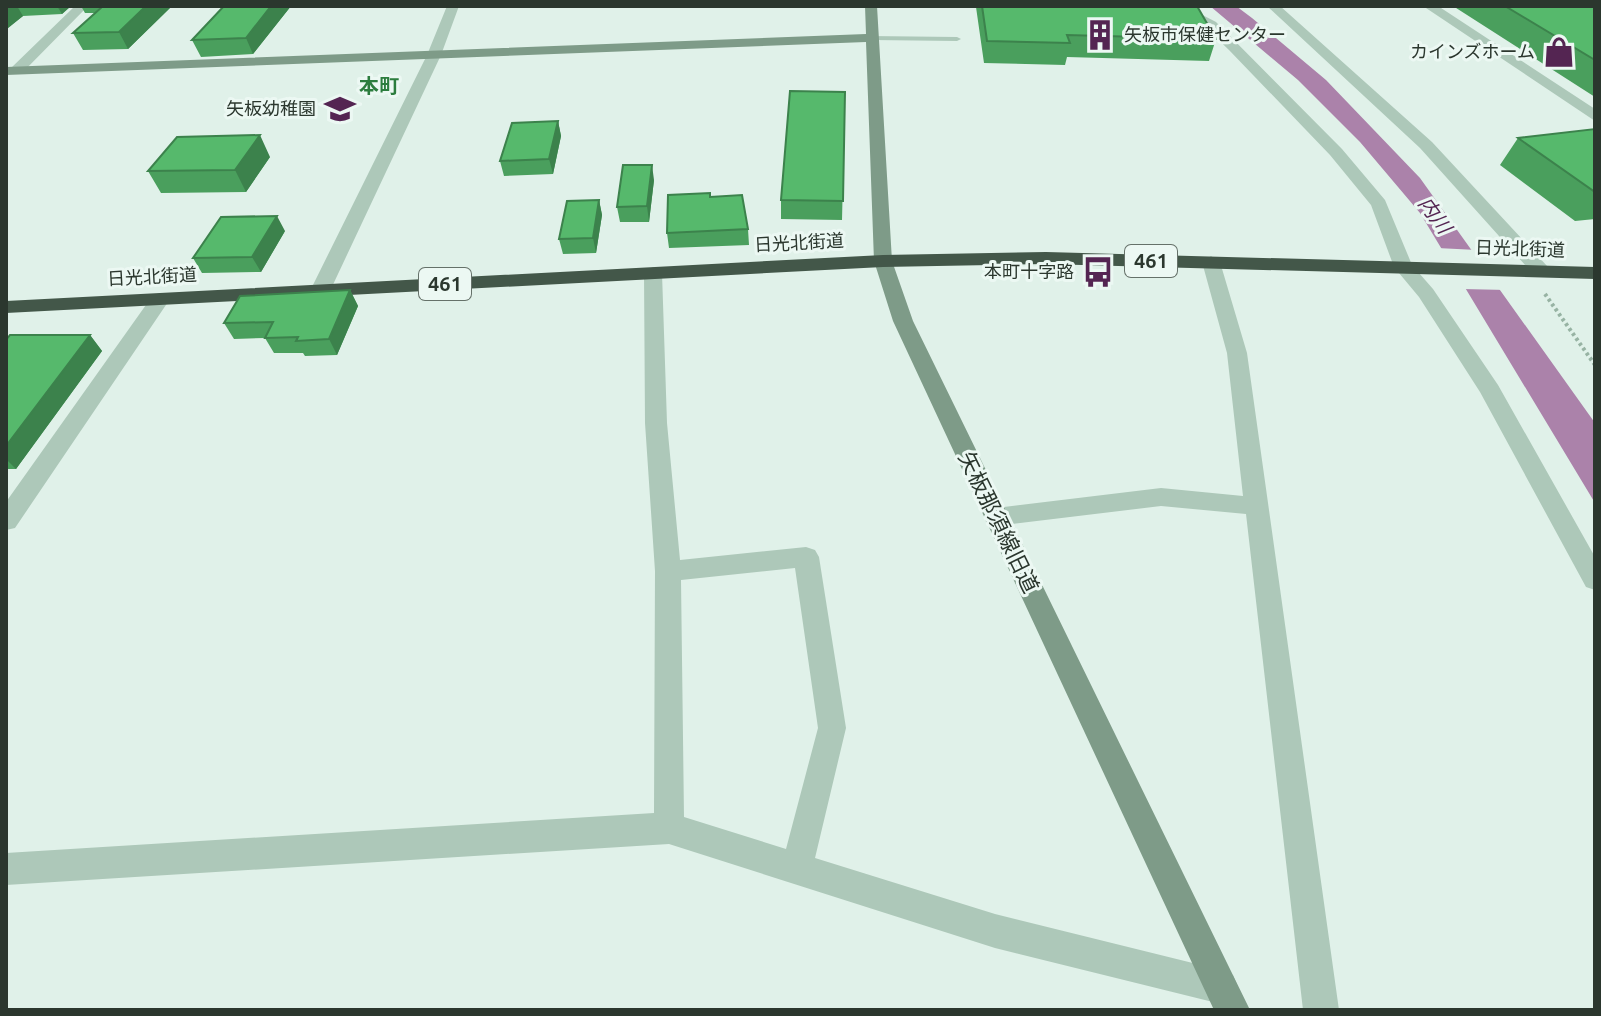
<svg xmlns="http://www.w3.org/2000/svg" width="1601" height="1016" font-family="Ubuntu,'Noto Sans JP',sans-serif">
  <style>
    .water { fill: #ab82aa }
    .pier { fill: #e0f1e9 }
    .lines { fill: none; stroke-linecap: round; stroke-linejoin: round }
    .path { stroke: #97b3a3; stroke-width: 4; stroke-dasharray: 3 3; stroke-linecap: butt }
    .lane { fill: #adc8b9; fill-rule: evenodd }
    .street { fill: #adc8b9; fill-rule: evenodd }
    .secondary { fill: #7e9b88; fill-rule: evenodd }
    .highway { fill: #435749; fill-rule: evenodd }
    .wall { fill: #4a9f5d }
    .shaded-wall { fill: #3c824c }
    .building { fill: #56b96c; stroke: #3c824c; stroke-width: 2 }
    .labels { text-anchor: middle; stroke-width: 6; stroke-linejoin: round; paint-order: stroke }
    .far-poi-label { font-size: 18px; fill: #2b372e; stroke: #ecf8f3; text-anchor: end }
    .far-street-label { font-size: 18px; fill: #2b372e; stroke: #ecf8f3 }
    .far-neighbourhood-label { font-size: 20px; font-weight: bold; fill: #2c7d3e; stroke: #ecf8f3 }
    .far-water-label { font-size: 20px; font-style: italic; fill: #542552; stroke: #ecf8f3 }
    .shield { fill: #ecf8f3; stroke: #657169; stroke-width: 2 }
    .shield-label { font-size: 20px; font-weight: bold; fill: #2b372e }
    .street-label { font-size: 22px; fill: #2b372e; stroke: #ecf8f3 }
  </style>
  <rect width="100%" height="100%" fill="#e0f1e9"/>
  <!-- water -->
  <path class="water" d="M1210,6H1236L1252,18L1326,80L1420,178L1595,423V503L1420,213L1360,142L1298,80Z"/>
  <!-- pier -->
  <path class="pier" d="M1437,248L1477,250L1507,290L1462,289Z"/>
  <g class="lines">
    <!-- path -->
    <path class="path" d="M1545,294L1595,365"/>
    <!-- lane -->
    <path class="lane" d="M869,36L957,37L961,39L957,41L872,40H869Z"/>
    <!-- street -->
    <path class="street" d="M75,6H88L21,74H11V68Z
      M447,6H459L441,55L330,291L320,297L313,295L310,291L427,55Z
      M1170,6H1185L1216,22L1342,149L1385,200L1412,265L1433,289L1498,385L1595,557V590L1586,587L1480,392L1419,297L1394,267L1371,205L1330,155L1229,50L1206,28Z
      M1267,6H1280L1432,142L1548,267L1550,271L1548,275H1534L1420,148Z
      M1423,6H1438L1595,109V121Z
      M1211,256L1220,262L1247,353L1339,1010H1303L1246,514L1161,506L996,526L987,524L984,517L987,510L996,508L1161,488L1243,496L1227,353L1202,262Z
      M653,267L662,273L667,423L680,560L806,547L815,550L819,557L846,728L815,858L995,914L1221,970L1233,975L1238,987L1233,999L1221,1004L995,948L669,844L6,885V853L654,813L655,571L645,423L644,273ZM795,568L818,728L786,849L684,817L681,580Z
      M160,293L170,299L15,528L6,530V502L153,295Z"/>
    <!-- secondary -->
    <path class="secondary" d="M865,6H877L892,261L913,321L1250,1010H1214L893,321L874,261L866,42L6,75V67L866,34Z"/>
    <!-- highway -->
    <path class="highway" d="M1046,252L1595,267V279L1046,264L883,267L6,313V301L883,255Z"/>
  </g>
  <!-- wall -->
  <path class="wall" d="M6,6H71L62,14L23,16L6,29Z
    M81,6H172L128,49L83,50L73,33L95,13H85Z
    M291,6L253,54L201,57L192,40Z
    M947,6H1197L1216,39L1209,61L1067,57L1065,65L984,63L976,7Z
    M1453,6H1595V97Z
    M845,92L842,220L781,219V200Z
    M558,121L561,136L553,174L504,176L500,161Z
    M1595,129V219L1575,221L1500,165L1518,138Z
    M270,157L246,192L161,193L148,171Z
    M654,180L649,222H620L617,207Z
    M710,197L748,229L749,245L669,248L667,233Z
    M599,200L602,215L596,253L563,254L559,239Z
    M285,231L261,272L202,273L193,258Z
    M350,290L358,306L337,355L305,356L303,353H274L265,338L234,339L224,323Z
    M90,335L102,351L16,469H6V340Z"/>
  <!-- shaded-wall -->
  <path class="shaded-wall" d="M6,6H17L23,16L7,29Z
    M57,6H71L62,14Z
    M146,6H172L128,49L119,32Z
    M271,6H291L253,54L246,38Z
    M558,121L561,136L553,174L549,159Z
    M260,135L270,157L246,192L235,170Z
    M652,165L654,180L649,222L647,206Z
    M599,200L602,215L596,253L593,238Z
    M277,216L285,231L261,272L252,257Z
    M350,290L358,306L337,355L329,339Z
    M90,335L102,351L16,469L6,459V446Z"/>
  <!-- building -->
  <path class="building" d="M103,6H146L119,32L73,33Z
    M224,6H271L246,38L192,40Z
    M982,6H1197L1216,39L1067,35L1070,43L987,41Z
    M1505,6H1595V60Z
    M790,91L845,92L843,201L781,200Z
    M558,121L549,159L500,161L512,123Z
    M1595,129V192L1518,138Z
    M260,135L235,170L148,171L177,137Z
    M623,165H652L647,206L617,207Z
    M710,193V197L742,195L748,229L667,233L668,195Z
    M599,200L593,238L559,239L567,201Z
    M277,216L252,257L193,258L221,217Z
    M350,290L329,339L296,341L298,337L265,338L273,322L224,323L240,296Z
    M10,335H90L6,446V340Z"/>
  <!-- icons -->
  <defs>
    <symbol id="building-bare" viewBox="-9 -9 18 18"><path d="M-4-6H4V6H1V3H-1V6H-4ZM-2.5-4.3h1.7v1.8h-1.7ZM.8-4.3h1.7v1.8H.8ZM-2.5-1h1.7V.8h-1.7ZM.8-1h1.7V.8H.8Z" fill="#542552" stroke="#ecf8f3" stroke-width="2.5" paint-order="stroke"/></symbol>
    <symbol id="shop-bare" viewBox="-9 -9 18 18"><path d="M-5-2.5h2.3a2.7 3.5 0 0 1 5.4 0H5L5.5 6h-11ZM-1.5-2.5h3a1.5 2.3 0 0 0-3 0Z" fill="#542552" stroke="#ecf8f3" stroke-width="2.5" paint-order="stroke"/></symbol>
    <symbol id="school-bare" viewBox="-9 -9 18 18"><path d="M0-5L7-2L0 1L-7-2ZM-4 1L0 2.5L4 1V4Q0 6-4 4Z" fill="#542552" stroke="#ecf8f3" stroke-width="2.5" paint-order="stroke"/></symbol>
    <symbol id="bus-bare" viewBox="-9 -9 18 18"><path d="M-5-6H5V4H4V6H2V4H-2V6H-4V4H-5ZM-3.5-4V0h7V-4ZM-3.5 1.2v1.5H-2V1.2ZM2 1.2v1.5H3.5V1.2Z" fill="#542552" stroke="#ecf8f3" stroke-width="2.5" paint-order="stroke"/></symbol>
  </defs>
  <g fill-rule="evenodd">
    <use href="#building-bare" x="1078" y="13" width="44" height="44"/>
    <use href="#shop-bare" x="1537" y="30" width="44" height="44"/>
    <use href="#school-bare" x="318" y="87" width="44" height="44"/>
    <use href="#bus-bare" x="1076" y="250" width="44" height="44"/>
  </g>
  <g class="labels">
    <!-- far-poi labels -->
    <g class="far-poi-label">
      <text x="1124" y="41" text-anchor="start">矢板市保健センター</text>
      <text x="1535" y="58">カインズホーム</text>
      <text x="316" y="115">矢板幼稚園</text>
      <text x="1074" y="278">本町十字路</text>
    </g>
    <!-- far-street labels -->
    <g class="far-street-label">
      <text transform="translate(799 243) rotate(-3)" y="6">日光北街道</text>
      <text transform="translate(1520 249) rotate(2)" y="6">日光北街道</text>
      <text transform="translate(152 277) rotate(-3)" y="6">日光北街道</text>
    </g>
    <!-- far-neighbourhood labels -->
    <g class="far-neighbourhood-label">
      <text x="379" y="93">本町</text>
    </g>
    <!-- far-water labels -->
    <g class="far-water-label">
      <text transform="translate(1435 215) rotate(54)" y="7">内川</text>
    </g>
    <!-- shield labels -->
    <g class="shield">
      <rect x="1125" y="245" width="52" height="32" rx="6"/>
      <rect x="419" y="268" width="52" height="32" rx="6"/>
    </g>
    <g class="shield-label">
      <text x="1151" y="268">461</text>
      <text x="445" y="291">461</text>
    </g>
    <!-- street labels -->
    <g class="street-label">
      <text transform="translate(999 522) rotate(64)" y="8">矢板那須線旧道</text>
    </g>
  </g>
  <!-- border -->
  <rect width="1601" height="1016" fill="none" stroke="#2b372e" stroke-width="16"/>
</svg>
